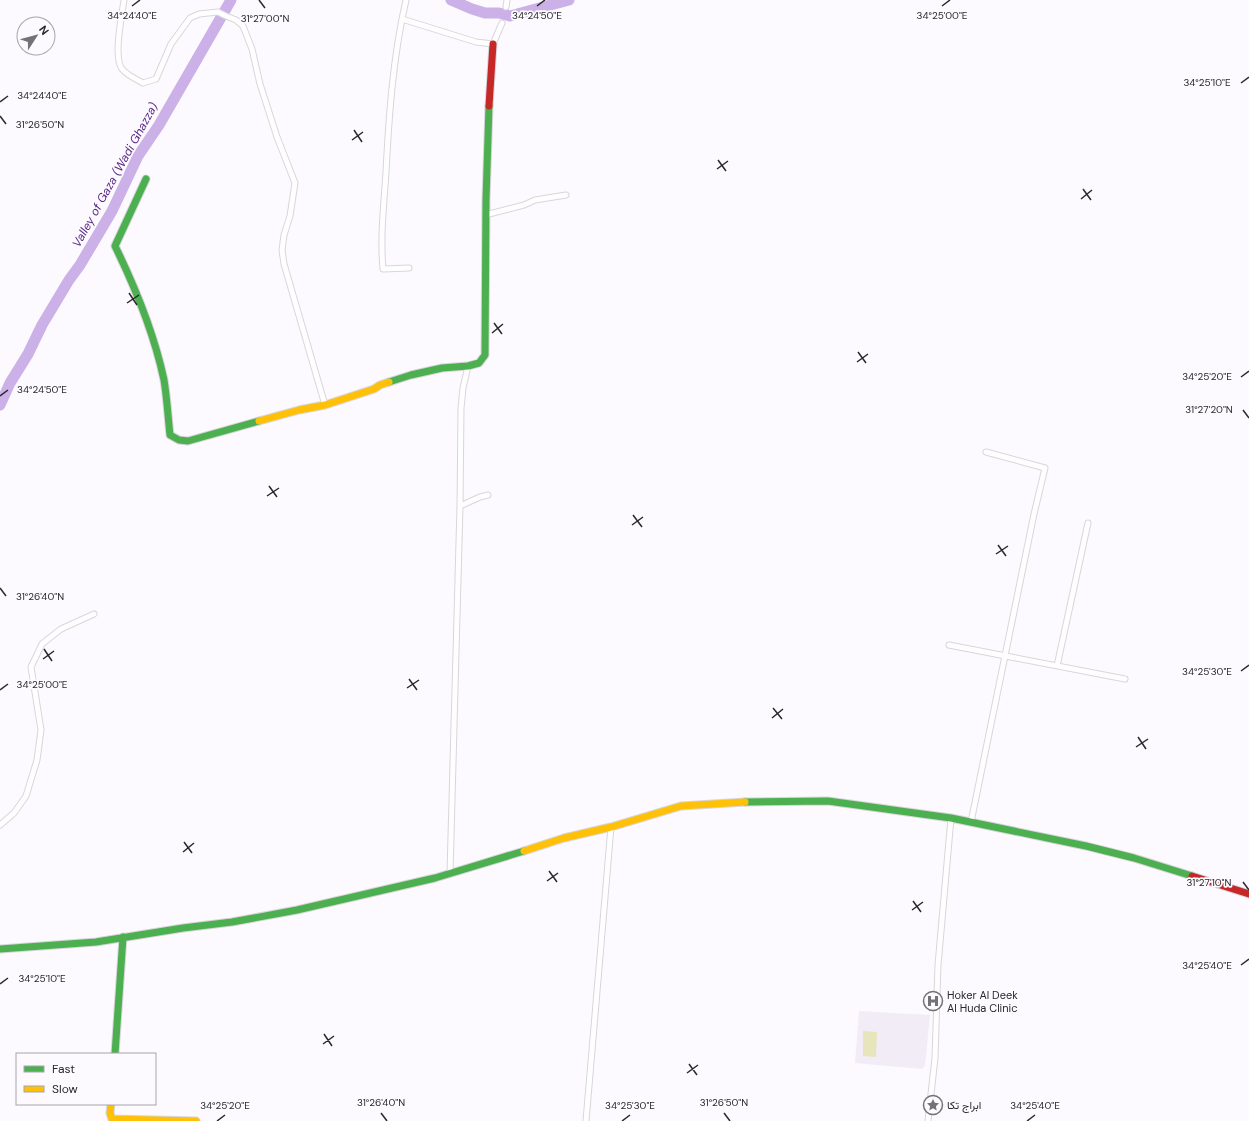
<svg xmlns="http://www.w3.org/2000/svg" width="1249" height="1121" font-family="'DM Sans',Vazirmatn,sans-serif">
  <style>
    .built { fill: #f1ecf6 }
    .green { fill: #e7e5bb }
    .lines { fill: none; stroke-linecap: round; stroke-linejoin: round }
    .river { stroke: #ccb1e8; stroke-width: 11 }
    .street-casing { stroke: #d8d6da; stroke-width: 7 }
    .fast-casing { stroke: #d8d6da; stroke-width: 9 }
    .slow-casing { stroke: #d8d6da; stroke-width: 9 }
    .jam-casing { stroke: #d8d6da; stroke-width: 9 }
    .street { stroke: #fffeff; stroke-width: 5 }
    .fast { stroke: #4caf50; stroke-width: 7 }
    .slow { stroke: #ffc107; stroke-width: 7 }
    .jam { stroke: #c62828; stroke-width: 7 }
    .ticks { fill: none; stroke: #29282b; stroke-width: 1.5 }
    .labels { text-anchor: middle; stroke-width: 3.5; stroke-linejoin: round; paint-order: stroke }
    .poi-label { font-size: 11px; fill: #29282b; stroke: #fcf9ff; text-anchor: start }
    .water-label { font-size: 12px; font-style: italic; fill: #5b2b83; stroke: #fcf9ff }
    .ticks-label { font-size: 10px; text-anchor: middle; fill: #29282b; stroke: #fcf9ff; stroke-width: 3.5; stroke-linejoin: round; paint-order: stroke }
  </style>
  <rect width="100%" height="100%" fill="#fcfafe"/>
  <!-- built -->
  <path class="built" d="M859,1011L930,1015L925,1066L922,1069L855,1063Z"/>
  <!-- green -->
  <path class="green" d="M863,1031L877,1032L876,1057L863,1056Z"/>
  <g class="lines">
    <!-- river -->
    <path class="river" d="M451,0L472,9L485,13H499L510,16L569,0
      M0,405L10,383L28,354L42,325L69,280L80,265L112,211L138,156L159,125L231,0"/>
    <defs>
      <path id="street" d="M124,0C122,15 113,57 122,69C127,75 137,80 143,83L156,79L171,44L190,18L199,14L218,12L226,16L236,20L243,26L252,49L260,84L277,137L295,183L290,216L284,235L282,250L284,264L325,405
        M406,0C393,57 389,114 386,172C384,204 380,236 383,269L409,268
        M506,7L507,0
        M402,19L476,42L493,44L502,23
        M485,215L524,205L535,200L566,195
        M460,506L480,497L488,495
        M949,645L1125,679
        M1057,666L1088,523
        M971,822L1034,514L1045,468L986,452
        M0,825L14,813L26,796L37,760L41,730L31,667L42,644L61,629L94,614
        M450,873L460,506L461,408L463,388L468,366
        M586,1121L611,827
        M928,1121L935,1058L938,965L951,818"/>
      <path id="fast" d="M146,179L115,246C136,289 154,333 164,380C167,398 168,417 170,435L179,440L188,441L259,421
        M389,382L411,375L442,368L468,366L479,363L485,355L486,200L489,106
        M745,802L828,801L951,818L1086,846L1134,858L1192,876
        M0,949L96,942L183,928L232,922L297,910L435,878L524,851
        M115,1054L123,937"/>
      <path id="slow" d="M259,421L299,410L325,405L374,389L380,385L389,382
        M524,851L564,838L611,827L681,806L745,802
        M111,1104L110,1113L112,1119L196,1121"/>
      <path id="jam" d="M489,106L493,44
        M1192,876L1249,894"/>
    </defs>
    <!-- street casing -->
    <use href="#street" class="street-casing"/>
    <!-- fast casing -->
    <use href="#fast" class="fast-casing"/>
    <!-- slow casing -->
    <use href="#slow" class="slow-casing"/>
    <!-- jam casing -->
    <use href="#jam" class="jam-casing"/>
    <!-- street -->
    <use href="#street" class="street"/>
    <!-- fast -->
    <use href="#fast" class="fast"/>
    <!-- slow -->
    <use href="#slow" class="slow"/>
    <!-- jam -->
    <use href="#jam" class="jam"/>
  </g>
  <!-- ticks -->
  <path class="ticks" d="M259,0L265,8M132,6L140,0M537,6L545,0M942,6L950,0M1241,83L1249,77M0,102L8,96M0,116L6,124M354,130L362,142M352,140L363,132M718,160L726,171M717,169L728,161M1083,189L1091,200M1081,199L1092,190M129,293L137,305M127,303L139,295M494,323L502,334M492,333L503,324M858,352L866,363M857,362L868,354M1241,377L1249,371M0,396L8,390M1243,410L1249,418M269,486L277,497M267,496L279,488M633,515L642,527M632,525L643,517M998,545L1006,556M996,554L1008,546M0,588L6,596M44,649L52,661M43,659L54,651M1241,671L1249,665M409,679L417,690M407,688L419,680M0,690L8,684M773,708L782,719M772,718L783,709M1138,737L1146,749M1136,747L1148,739M184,842L192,853M183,852L194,843M549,871L557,882M547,881L558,873M1243,882L1249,890M913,901L921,912M912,910L923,902M1241,965L1249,959M0,984L8,978M324,1034L332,1046M323,1044L334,1036M689,1064L697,1075M687,1073L698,1065M381,1113L387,1121M724,1113L730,1121M217,1121L225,1115M622,1121L630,1115M1027,1121L1035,1115"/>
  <!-- icons -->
  <defs>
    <symbol id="hospital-ring" viewBox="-11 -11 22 22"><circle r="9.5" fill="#fcf9ff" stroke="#737275" stroke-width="1.5"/><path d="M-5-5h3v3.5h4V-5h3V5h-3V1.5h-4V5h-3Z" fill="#737275"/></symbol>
    <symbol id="sight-ring" viewBox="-11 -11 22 22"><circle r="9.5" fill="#fcf9ff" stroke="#737275" stroke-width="1.5"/><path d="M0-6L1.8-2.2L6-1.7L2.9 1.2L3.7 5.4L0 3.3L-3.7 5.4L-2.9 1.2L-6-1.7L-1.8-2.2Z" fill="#737275"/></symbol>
  </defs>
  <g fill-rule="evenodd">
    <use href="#hospital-ring" x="922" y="990" width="22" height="22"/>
    <use href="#sight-ring" x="922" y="1094" width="22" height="22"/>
  </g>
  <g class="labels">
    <!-- poi labels -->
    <g class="poi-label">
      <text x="947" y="999">Hoker Al Deek<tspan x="947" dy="13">Al Huda Clinic</tspan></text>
      <text x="947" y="1109">ابراج تكا</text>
    </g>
    <!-- water labels -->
    <g class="water-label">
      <text transform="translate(115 175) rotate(-61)" y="4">Valley of Gaza (Wadi Ghazza)</text>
    </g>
  </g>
  <g class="ticks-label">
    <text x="132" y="19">34°24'40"E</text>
    <text x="537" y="19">34°24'50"E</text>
    <text x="942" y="19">34°25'00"E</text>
    <text x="265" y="22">31°27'00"N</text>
    <text x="1207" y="86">34°25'10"E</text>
    <text x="42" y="99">34°24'40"E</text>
    <text x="40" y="128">31°26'50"N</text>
    <text x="1207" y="380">34°25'20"E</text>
    <text x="42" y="393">34°24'50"E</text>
    <text x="1209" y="413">31°27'20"N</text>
    <text x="40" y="600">31°26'40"N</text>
    <text x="1207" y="675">34°25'30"E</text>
    <text x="42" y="688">34°25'00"E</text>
    <text x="1209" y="886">31°27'10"N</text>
    <text x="1207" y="969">34°25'40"E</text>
    <text x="42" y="982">34°25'10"E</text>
    <text x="381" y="1106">31°26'40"N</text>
    <text x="724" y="1106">31°26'50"N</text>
    <text x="225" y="1109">34°25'20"E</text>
    <text x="630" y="1109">34°25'30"E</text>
    <text x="1035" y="1109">34°25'40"E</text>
  </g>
  <!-- legend -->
  <rect x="16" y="1053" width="140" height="52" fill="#fcf9ff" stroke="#a8a5aa"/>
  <rect x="24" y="1066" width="20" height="6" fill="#4caf50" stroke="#a8a5aa"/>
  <text x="52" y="1073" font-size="12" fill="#29282b">Fast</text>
  <rect x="24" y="1086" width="20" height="6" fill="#ffc107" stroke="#a8a5aa"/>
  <text x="52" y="1093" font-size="12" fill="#29282b">Slow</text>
  <!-- north arrow -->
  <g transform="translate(36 36) rotate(54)"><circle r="19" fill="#fcf9ff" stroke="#a8a5aa"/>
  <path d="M0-3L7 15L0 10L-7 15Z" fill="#737275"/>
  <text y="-6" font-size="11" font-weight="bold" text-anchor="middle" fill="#29282b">N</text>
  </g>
</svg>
